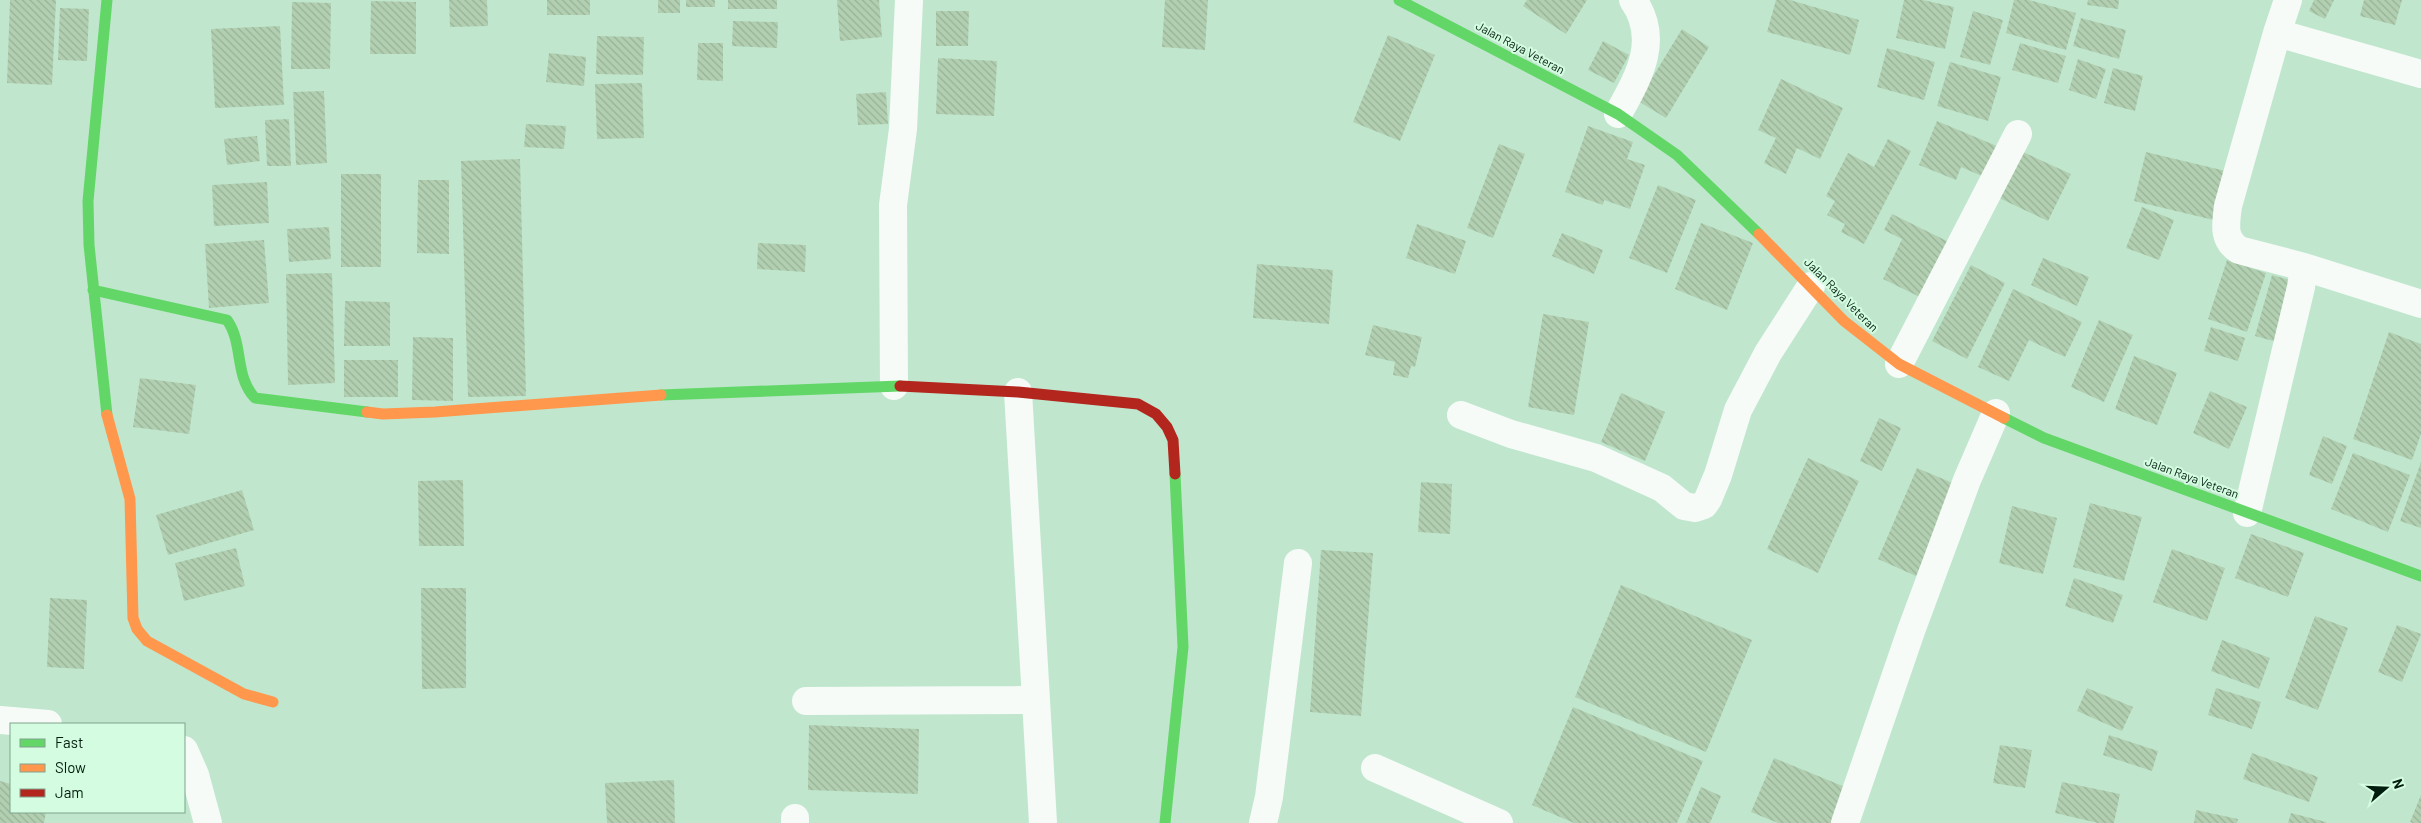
<svg xmlns="http://www.w3.org/2000/svg" width="2421" height="823" font-family="Barlow,sans-serif">
  <style>
    .building { fill: url(#building-back-hatch) }
    .lines { fill: none; stroke-linecap: round; stroke-linejoin: round }
    .street { stroke: #f6fbf8; stroke-width: 28 }
    .fast { stroke: #63d668; stroke-width: 11 }
    .slow { stroke: #ff974d; stroke-width: 11 }
    .jam { stroke: #b3261e; stroke-width: 11 }
    .labels { text-anchor: middle; stroke-width: 4; stroke-linejoin: round; paint-order: stroke }
    .street-label { font-size: 12px; fill: #021d0e; stroke: #d4fce1 }
  </style>
  <defs>
    <pattern id="building-back-hatch" width="6" height="6" patternUnits="userSpaceOnUse" patternTransform="scale(1.25)"><rect width="6" height="6" fill="#b2d0b1"/><path d="M-1 5l2 2M0 0l6 6M5-1l2 2" fill="none" stroke="#97b297"/></pattern>
  </defs>
  <rect width="100%" height="100%" fill="#c0e7ce"/>
  <!-- building -->
  <path class="building" d="M10,0H56L52,85L7,83Z
    M449,0H487L488,26L450,27Z
    M547,0H590V15H547Z
    M658,0H680V13H658Z
    M686,0H715V7H686Z
    M728,0H777V9H728Z
    M837,0H879L882,37L840,41Z
    M1165,0H1208L1205,50L1162,47Z
    M1527,0H1587L1566,34L1523,6Z
    M1776,0H1790L1859,20L1850,55L1767,32Z
    M1904,0H1923L1954,7L1945,49L1896,38Z
    M2014,0H2029L2076,13L2066,50L2006,33Z
    M2088,0H2119L2118,9L2087,5Z
    M2314,0H2334L2325,19L2309,11Z
    M2364,0H2402L2395,25L2360,16Z
    M371,1L416,2V54H370Z
    M292,2L331,3L330,69H291Z
    M60,8L89,9L87,61L58,60Z
    M936,11H969L968,46H936Z
    M1973,11L2003,20L1990,65L1960,57Z
    M2081,18L2126,30L2119,59L2073,46Z
    M733,21L778,22L777,48L732,46Z
    M280,26L284,105L215,108L211,29Z
    M1682,29L1709,47L1666,118L1638,101Z
    M1388,35L1435,55L1400,141L1353,122Z
    M597,36L644,37L643,75L596,74Z
    M1603,41L1629,55L1614,83L1588,70Z
    M698,43H723V81L697,80Z
    M2020,43L2066,56L2058,83L2012,70Z
    M1887,48L1935,62L1924,100L1877,87Z
    M549,53L586,57L584,86L546,82Z
    M938,58L997,61L994,116L936,114Z
    M2078,59L2106,69L2096,99L2069,90Z
    M1950,62L2001,77L1988,121L1937,106Z
    M2113,68L2143,76L2135,111L2104,103Z
    M1781,79L1843,108L1820,159L1797,148L1786,174L1764,163L1776,138L1758,130Z
    M642,83L644,138L597,139L595,84Z
    M324,91L327,163L296,165L293,92Z
    M886,92L888,124L858,125L856,94Z
    M289,119L291,166H267L265,120Z
    M1937,121L2004,149L1991,180L1961,167L1956,180L1919,165Z
    M526,124L566,126L564,149L524,147Z
    M1588,126L1633,142L1627,159L1645,165L1630,209L1604,200L1603,205L1565,192Z
    M257,136L260,161L227,165L224,139Z
    M1888,139L1911,151L1864,244L1841,232L1845,224L1827,215L1835,201L1826,196L1848,153L1874,167Z
    M1499,144L1525,154L1493,238L1467,228Z
    M2014,148L2071,174L2048,221L1993,195Z
    M2146,152L2234,173L2222,222L2134,201Z
    M520,159L526,396L468,397L461,161Z
    M341,174H381V267H341Z
    M418,180H449V254L417,253Z
    M267,182L269,223L214,226L212,185Z
    M1658,185L1696,200L1667,273L1629,258Z
    M2142,207L2174,220L2159,260L2126,248Z
    M1892,214L1955,245L1928,301L1883,279L1902,239L1884,230Z
    M1701,223L1753,243L1727,310L1675,289Z
    M1417,224L1466,241L1455,274L1406,258Z
    M329,227L331,259L289,262L287,229Z
    M1562,233L1603,250L1594,274L1552,256Z
    M264,240L269,303L209,308L205,244Z
    M758,243L806,245L805,272L757,269Z
    M2043,258L2089,277L2077,306L2031,285Z
    M2227,260L2266,273L2247,332L2208,319Z
    M1257,264L1333,270L1329,324L1253,318Z
    M1971,265L2005,283L1967,359L1932,341Z
    M332,273L335,383L288,385L286,274Z
    M2272,275L2300,283L2284,344L2255,336Z
    M2013,289L2082,322L2065,357L2029,340L2009,381L1978,367Z
    M345,301L390,302V346H344Z
    M1543,314L1589,322L1574,415L1528,407Z
    M2099,320L2133,335L2104,402L2071,387Z
    M1373,325L1422,337L1415,367L1411,366L1408,378L1393,375L1395,362L1365,355Z
    M2211,327L2245,338L2238,361L2204,351Z
    M2389,332L2421,344V434L2412,460L2353,439Z
    M413,337L453,338V401L412,400Z
    M2134,356L2177,373L2157,425L2115,409Z
    M344,360H398V397H344Z
    M140,378L196,385L189,434L133,427Z
    M2210,391L2247,407L2229,449L2193,433Z
    M1621,393L1665,412L1645,461L1601,442Z
    M1879,418L1901,428L1882,471L1860,461Z
    M2323,436L2347,446L2332,484L2309,475Z
    M2353,453L2410,475L2388,532L2331,509Z
    M1808,458L1859,481L1818,573L1767,549Z
    M2421,462V528L2400,521Z
    M1917,468L1955,484L1916,576L1878,559Z
    M463,480L464,546H419L418,481Z
    M1421,482L1452,484L1450,534L1418,532Z
    M242,490L254,530L168,555L156,515Z
    M2090,503L2142,517L2124,581L2073,567Z
    M2012,506L2057,518L2043,574L1999,563Z
    M2251,534L2304,553L2288,597L2235,578Z
    M236,548L245,586L184,601L175,563Z
    M2172,549L2225,568L2207,621L2153,602Z
    M1321,550L1373,553L1361,716L1310,712Z
    M2074,578L2123,595L2113,623L2065,606Z
    M1621,585L1752,640L1706,752L1575,697Z
    M421,588H466V688L422,689Z
    M50,598L87,600L84,669L47,667Z
    M2315,616L2348,628L2318,710L2285,698Z
    M2397,625L2421,634L2402,682L2378,672Z
    M2222,640L2270,658L2259,689L2211,671Z
    M2087,688L2133,707L2122,731L2077,711Z
    M2216,688L2261,702L2252,729L2208,715Z
    M1573,707L1703,761L1677,823H1574L1532,805Z
    M809,725L919,729L918,794L808,790Z
    M2109,735L2158,751L2152,771L2103,755Z
    M2000,745L2032,750L2025,788L1993,783Z
    M2252,753L2318,777L2309,802L2243,779Z
    M1774,758L1850,789L1836,823H1778L1751,812Z
    M674,780L675,823H607L605,783Z
    M0,781L11,784V812H46L44,823H0Z
    M2062,782L2120,794L2114,823H2098L2055,813Z
    M1701,787L1721,796L1710,823H1686Z
    M2421,795V823H2413L2410,822Z
    M2196,810L2238,819L2237,823H2194Z
    M2291,813L2326,822V823H2288Z"/>
  <g class="lines">
    <!-- street -->
    <path class="street" d="M2277,33L2288,0
      M1618,114C1638,78 1661,40 1633,0
      M2304,267L2421,304
      M1899,364L2018,134
      M894,386L893,205L903,129L909,0
      M1018,392L1036,700
      M1461,415L1511,434L1596,458L1662,488L1684,506L1695,508L1704,505L1708,499L1718,475L1738,410L1768,353L1811,286
      M2247,513L2301,287L2304,267L2239,250C2222,239 2226,223 2228,206L2277,33L2421,74
      M806,701L1036,700L1043,823
      M0,720L48,724
      M184,750L195,775L208,823
      M1375,768L1499,823
      M795,823V818
      M1263,823L1269,797L1298,563
      M1845,823L1911,631L1967,480L1996,413"/>
    <!-- fast -->
    <path class="fast" d="M1399,0L1618,114L1677,155L1759,234
      M93,290L227,320C244,344 234,376 255,398L367,412
      M661,395L900,386
      M107,415L89,245L88,201L107,0
      M2004,418L2044,438L2421,576
      M1165,823L1183,647L1175,474"/>
    <!-- slow -->
    <path class="slow" d="M1759,234L1844,321L1899,364L2004,418
      M367,412L383,414L435,412L661,395
      M107,415L130,499L133,618L137,629L147,641L244,694L273,702"/>
    <!-- jam -->
    <path class="jam" d="M900,386L1018,392L1138,404L1156,414L1167,427L1173,440L1175,474"/>
  </g>
  <g class="labels">
    <!-- street labels -->
    <g class="street-label">
      <text transform="translate(1520 48) rotate(28)" y="4">Jalan Raya Veteran</text>
      <text transform="translate(1841 295) rotate(45)" y="4">Jalan Raya Veteran</text>
      <text transform="translate(2192 478) rotate(20)" y="4">Jalan Raya Veteran</text>
    </g>
  </g>
  <!-- legend -->
  <rect x="10" y="723" width="175" height="90" fill="#d4fce1" stroke="#80a38d"/>
  <rect x="20" y="739" width="25" height="8" fill="#63d668" stroke="#80a38d"/>
  <text x="55" y="748" font-size="15" fill="#021d0e">Fast</text>
  <rect x="20" y="764" width="25" height="8" fill="#ff974d" stroke="#80a38d"/>
  <text x="55" y="773" font-size="15" fill="#021d0e">Slow</text>
  <rect x="20" y="789" width="25" height="8" fill="#b3261e" stroke="#80a38d"/>
  <text x="55" y="798" font-size="15" fill="#021d0e">Jam</text>
  <!-- north arrow -->
  <g transform="translate(2386 788) rotate(71)" stroke="#d4fce1" stroke-width="4" paint-order="stroke">
  <path d="M0-4L9 19L0 12L-9 19Z" fill="#021d0e"/>
  <text y="-8" font-size="14" font-weight="bold" text-anchor="middle" fill="#021d0e">N</text>
  </g>
</svg>
